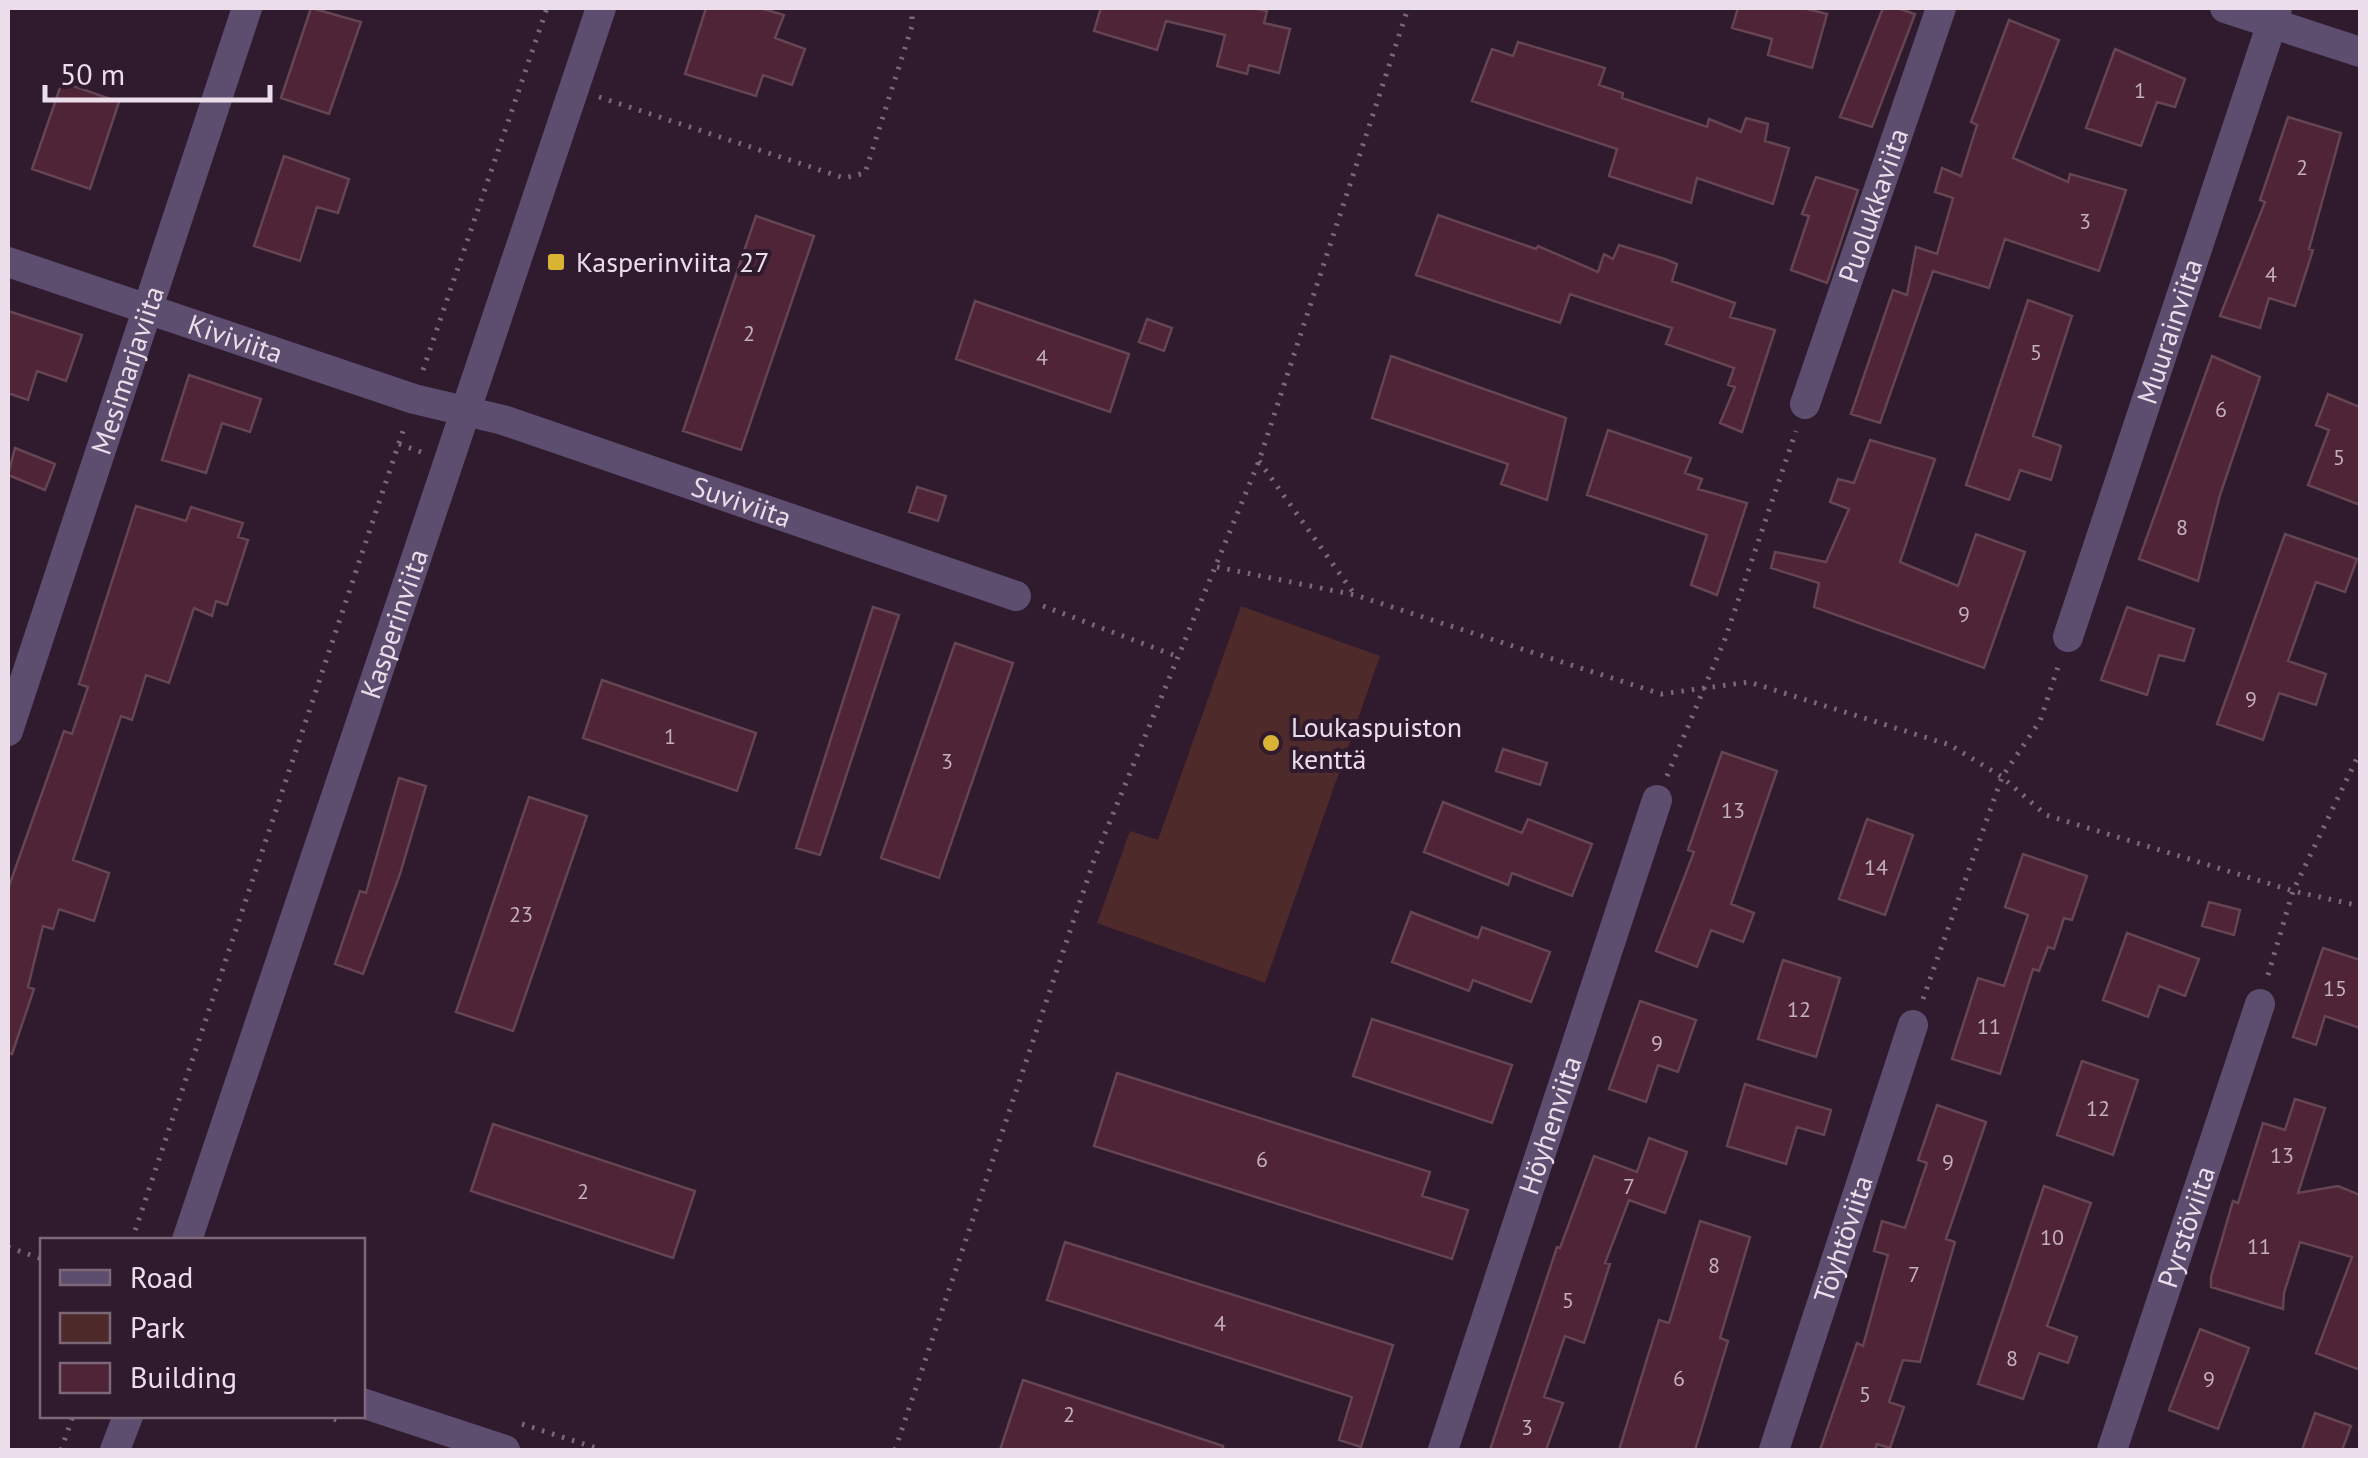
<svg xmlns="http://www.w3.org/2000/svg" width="2368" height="1458" font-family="'PT Sans',sans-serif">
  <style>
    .green { fill: #4f2a2b }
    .building { fill: #4e2436; stroke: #654551; stroke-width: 2.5 }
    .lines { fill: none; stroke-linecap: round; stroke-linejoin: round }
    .path { stroke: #7a6879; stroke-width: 5; stroke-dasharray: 2.5 8; stroke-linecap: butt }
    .minor { stroke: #5d4e70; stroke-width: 30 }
    .poi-dot { fill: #d9b334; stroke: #2f1a2e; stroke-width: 4 }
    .labels { text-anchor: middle; stroke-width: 8; stroke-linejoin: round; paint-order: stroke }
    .number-label { font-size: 22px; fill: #c4afbd }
    .street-label { font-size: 28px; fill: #ecddea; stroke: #2f1a2e }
    .poi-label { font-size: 28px; fill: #ecddea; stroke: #2f1a2e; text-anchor: start }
  </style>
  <rect width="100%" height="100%" fill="#2f1a2e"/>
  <!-- green -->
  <path class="green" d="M1241,606L1380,656L1265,983L1097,923L1130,831L1158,840Z"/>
  <!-- building -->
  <path class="building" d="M311,8L361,22L329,114L281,98Z
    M706,8H760L784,15L775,38L805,49L792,85L763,75L756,96L685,74Z
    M1101,8H1252L1267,11L1264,23L1290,29L1279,73L1249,65L1247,74L1217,66L1225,35L1166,21L1157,50L1094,31Z
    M1738,8H1803L1827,14L1812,68L1768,55L1772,39L1732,28Z
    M1883,8H1897L1915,14L1872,127L1840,117Z
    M2009,20L2059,40L2013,158L2068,182L2070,174L2126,190L2099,271L2005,239L1989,288L1933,271L1880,423L1851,414L1893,290L1907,295L1916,247L1937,254L1953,198L1935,192L1942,168L1961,176L1977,125L1971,122Z
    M1518,42L1605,68L1599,85L1623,93L1622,98L1707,127L1709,119L1741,132L1746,118L1768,124L1765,141L1789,148L1773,204L1697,178L1691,203L1609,176L1617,149L1472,101L1492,49L1513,56Z
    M2115,49L2185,79L2175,107L2157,102L2141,146L2086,128Z
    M62,82L119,102L90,189L32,169Z
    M2288,117L2341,133L2309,249L2313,250L2295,306L2269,298L2260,328L2220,316L2265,202L2260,200Z
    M284,156L349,179L338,213L317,207L300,261L254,246Z
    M1816,177L1858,190L1827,283L1791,270L1809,216L1802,214Z
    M1438,215L1536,249L1538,246L1598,272L1604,254L1613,259L1619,245L1665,259L1677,264L1672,281L1735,303L1730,317L1775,330L1742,432L1720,423L1735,387L1728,385L1734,368L1666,344L1672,328L1570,294L1560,323L1416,275Z
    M756,216L814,236L741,450L683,431Z
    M2028,300L2072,316L2033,436L2061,446L2051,480L2020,470L2009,500L1966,485Z
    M975,301L1129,354L1110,412L956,359Z
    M8,311L82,335L66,381L37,371L28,400L8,393Z
    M1147,319L1172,328L1164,351L1139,342Z
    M1391,356L1566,418L1547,500L1501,484L1508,464L1372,418Z
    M2212,356L2260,377L2220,495L2198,581L2139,559Z
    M189,375L261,399L250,432L222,423L206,473L162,460Z
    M2328,394L2360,407V505L2308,485L2329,430L2316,425Z
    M1608,430L1691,458L1685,473L1702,479L1698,489L1747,503L1717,595L1691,585L1707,535L1587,495Z
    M1870,440L1935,459L1900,562L1958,586L1976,534L2025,552L1984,668L1814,607L1819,583L1771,568L1775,552L1826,562L1849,509L1830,502L1838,479L1854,483Z
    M15,448L55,464L45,490L8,475Z
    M917,487L946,496L938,521L909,512Z
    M136,506L186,521L191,507L243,523L238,537L248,540L227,605L216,601L212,616L194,608L169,683L146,675L132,720L121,716L73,860L109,873L94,921L59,909L53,929L43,926L28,987L34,989L12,1054L8,1053V889L64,731L72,734L88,687L79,684Z
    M2285,534L2357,559L2345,592L2316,582L2288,661L2326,674L2316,705L2279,693L2263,740L2217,724Z
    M873,607L899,615L820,855L796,848Z
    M2127,607L2194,629L2184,661L2159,655L2147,695L2101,680Z
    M955,643L1013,663L939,878L881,858Z
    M602,680L756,733L737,791L583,738Z
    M1503,749L1547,763L1540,785L1496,771Z
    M1722,752L1777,771L1731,904L1754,913L1743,942L1711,930L1697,967L1656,951L1694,852L1688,850Z
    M399,778L426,786L400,874L363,974L335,964L360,891L366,893Z
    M529,797L587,816L513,1031L456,1012Z
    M1443,802L1522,833L1528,819L1592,844L1572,896L1512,873L1508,885L1424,852Z
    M1867,819L1913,835L1885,915L1839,899Z
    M2023,854L2087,876L2072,920L2064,918L2054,949L2048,947L2039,971L2033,969L2000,1074L1952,1059L1978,978L2004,986L2028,915L2005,907Z
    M2209,902L2240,910L2234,935L2202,926Z
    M1411,912L1478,938L1482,927L1550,952L1531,1002L1473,980L1469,991L1392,962Z
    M2127,933L2199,959L2185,996L2159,986L2148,1017L2103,1000Z
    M2323,948L2360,960V1028L2325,1016L2316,1045L2293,1037Z
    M1783,960L1840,978L1816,1057L1758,1039Z
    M1640,1001L1696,1020L1678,1072L1658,1065L1646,1102L1609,1089Z
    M1372,1019L1512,1065L1492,1123L1353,1076Z
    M2082,1061L2138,1080L2113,1155L2057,1135Z
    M1117,1073L1430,1172L1422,1196L1468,1210L1452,1259L1094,1146Z
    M1745,1084L1831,1110L1824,1135L1797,1127L1786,1164L1727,1146Z
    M2295,1099L2325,1108L2298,1193L2338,1186L2360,1195V1370L2316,1353L2352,1257L2300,1242L2284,1293L2283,1309L2211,1287V1277L2233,1201L2238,1203L2263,1123L2285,1130Z
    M1937,1105L1986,1122L1946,1239L1955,1242L1920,1362L1903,1360L1889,1402L1904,1407L1890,1448L1877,1444L1875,1450H1820L1857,1343L1863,1346L1888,1255L1874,1251L1882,1221L1905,1228L1927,1163L1918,1160Z
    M493,1124L695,1191L673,1258L471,1191Z
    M1649,1138L1687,1152L1665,1213L1629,1200L1605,1263L1610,1264L1584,1343L1565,1336L1544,1397L1563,1403L1546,1450H1490L1557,1247L1560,1248L1594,1156L1637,1172Z
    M2044,1186L2091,1203L2047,1326L2077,1337L2068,1363L2039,1353L2023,1399L1978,1384Z
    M1700,1221L1750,1237L1720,1338L1728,1341L1695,1450H1619L1659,1320L1669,1323Z
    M1065,1242L1393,1345L1361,1447L1339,1440L1352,1397L1047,1300Z
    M2200,1329L2249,1348L2218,1429L2169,1410Z
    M1023,1380L1223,1446V1450H1000Z
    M2315,1413L2351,1426L2342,1450H2302Z"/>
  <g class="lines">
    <!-- path -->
    <path class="path" d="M599,97L844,178L865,173L912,26V8
      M423,370L547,8
      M399,444L421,452
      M1259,461L1355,595
      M1217,567L1355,595L1661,694L1749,682L1950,745L2002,777L2046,815L2293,891L2360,906
      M1043,606L1176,656
      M1667,776L1725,639L1796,431
      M2268,975L2293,891L2360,752
      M1923,999L2002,777L2040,721L2059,664
      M132,1240L404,428
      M8,1247L42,1259
      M324,1416L340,1421
      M522,1424L602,1450
      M61,1450L73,1416
      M895,1450L1094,860L1259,461L1408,8"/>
    <!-- minor -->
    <g class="minor">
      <path d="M2225,8L2360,52"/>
      <path id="s1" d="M8,262L414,399L503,420L1016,596"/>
      <path id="s2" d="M1805,404L1941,8"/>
      <path id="s3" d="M2068,637L2277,8"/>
      <path id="s4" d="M8,731L247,8"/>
      <path id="s5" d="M187,1240L601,8"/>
      <path d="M362,1403L505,1450"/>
      <path d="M115,1450L128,1416"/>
      <path id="s6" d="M1443,1450L1657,800"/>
      <path id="s7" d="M1774,1450L1913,1025"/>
      <path id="s8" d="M2112,1450L2260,1004"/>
    </g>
  </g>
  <!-- markers -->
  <g class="poi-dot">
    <rect x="546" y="252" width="20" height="20" rx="5"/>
    <circle cx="1271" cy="743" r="10"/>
  </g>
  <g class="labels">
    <!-- number labels -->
    <g class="number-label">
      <text x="2140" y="98">1</text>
      <text x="2302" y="175">2</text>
      <text x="2085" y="229">3</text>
      <text x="2271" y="282">4</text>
      <text x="749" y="341">2</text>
      <text x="2036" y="360">5</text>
      <text x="1042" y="365">4</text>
      <text x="2221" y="417">6</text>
      <text x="2339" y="465">5</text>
      <text x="2182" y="535">8</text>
      <text x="1964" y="622">9</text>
      <text x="2251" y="707">9</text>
      <text x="670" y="744">1</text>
      <text x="947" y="769">3</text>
      <text x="1733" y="818">13</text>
      <text x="1876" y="875">14</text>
      <text x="521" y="922">23</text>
      <text x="2335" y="996">15</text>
      <text x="1799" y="1017">12</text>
      <text x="1989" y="1034">11</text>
      <text x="1657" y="1051">9</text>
      <text x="2098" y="1116">12</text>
      <text x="2282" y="1163">13</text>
      <text x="1262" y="1167">6</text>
      <text x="1948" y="1170">9</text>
      <text x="1629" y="1194">7</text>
      <text x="583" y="1199">2</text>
      <text x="2052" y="1245">10</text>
      <text x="2259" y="1254">11</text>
      <text x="1714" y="1273">8</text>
      <text x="1914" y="1282">7</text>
      <text x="1568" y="1308">5</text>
      <text x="1220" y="1331">4</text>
      <text x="2012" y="1366">8</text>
      <text x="1679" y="1386">6</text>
      <text x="2209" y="1387">9</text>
      <text x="1865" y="1402">5</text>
      <text x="1069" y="1422">2</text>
      <text x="1527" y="1435">3</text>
    </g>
    <!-- street labels -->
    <g class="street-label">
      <text dy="10" stroke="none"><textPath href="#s2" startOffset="210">Puolukkaviita</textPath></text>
      <text dy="10" stroke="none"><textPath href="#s3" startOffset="322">Muurainviita</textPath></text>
      <text dy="10" stroke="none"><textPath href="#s1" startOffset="240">Kiviviita</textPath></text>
      <text dy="10" stroke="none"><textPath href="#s4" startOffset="380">Mesimarjaviita</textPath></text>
      <text dy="10" stroke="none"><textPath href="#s1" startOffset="772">Suviviita</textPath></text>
      <text dy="10" stroke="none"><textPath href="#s5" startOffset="650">Kasperinviita</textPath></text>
      <text dy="10" stroke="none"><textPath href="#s6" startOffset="342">Höyhenviita</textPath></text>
      <text dy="10" stroke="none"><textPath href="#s8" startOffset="235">Pyrstöviita</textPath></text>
      <text dy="10" stroke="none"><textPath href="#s7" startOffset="222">Töyhtöviita</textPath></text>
    </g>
    <!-- poi labels -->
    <g class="poi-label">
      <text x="576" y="272">Kasperinviita 27</text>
      <text x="1291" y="737">Loukaspuiston<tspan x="1291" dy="32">kenttä</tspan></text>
    </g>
  </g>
  <!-- border -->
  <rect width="2368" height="1458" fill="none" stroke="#ecddea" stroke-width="20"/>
  <!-- legend -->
  <rect x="40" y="1238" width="325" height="180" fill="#2f1a2e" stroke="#7b6879" stroke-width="2.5"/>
  <rect x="60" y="1270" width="50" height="15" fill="#5d4e70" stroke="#7b6879" stroke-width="2.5"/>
  <text x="130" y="1288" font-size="30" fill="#ecddea">Road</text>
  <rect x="60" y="1313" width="50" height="30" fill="#4f2a2b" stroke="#7b6879" stroke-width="2.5"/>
  <text x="130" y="1338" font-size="30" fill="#ecddea">Park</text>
  <rect x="60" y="1363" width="50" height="30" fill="#4e2436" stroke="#7b6879" stroke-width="2.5"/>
  <text x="130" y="1388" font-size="30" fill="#ecddea">Building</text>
  <!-- scale -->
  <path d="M45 85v15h225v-15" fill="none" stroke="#ecddea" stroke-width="5"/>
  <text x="60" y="85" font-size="30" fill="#ecddea" stroke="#2f1a2e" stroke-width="8" paint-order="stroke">50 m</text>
</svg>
